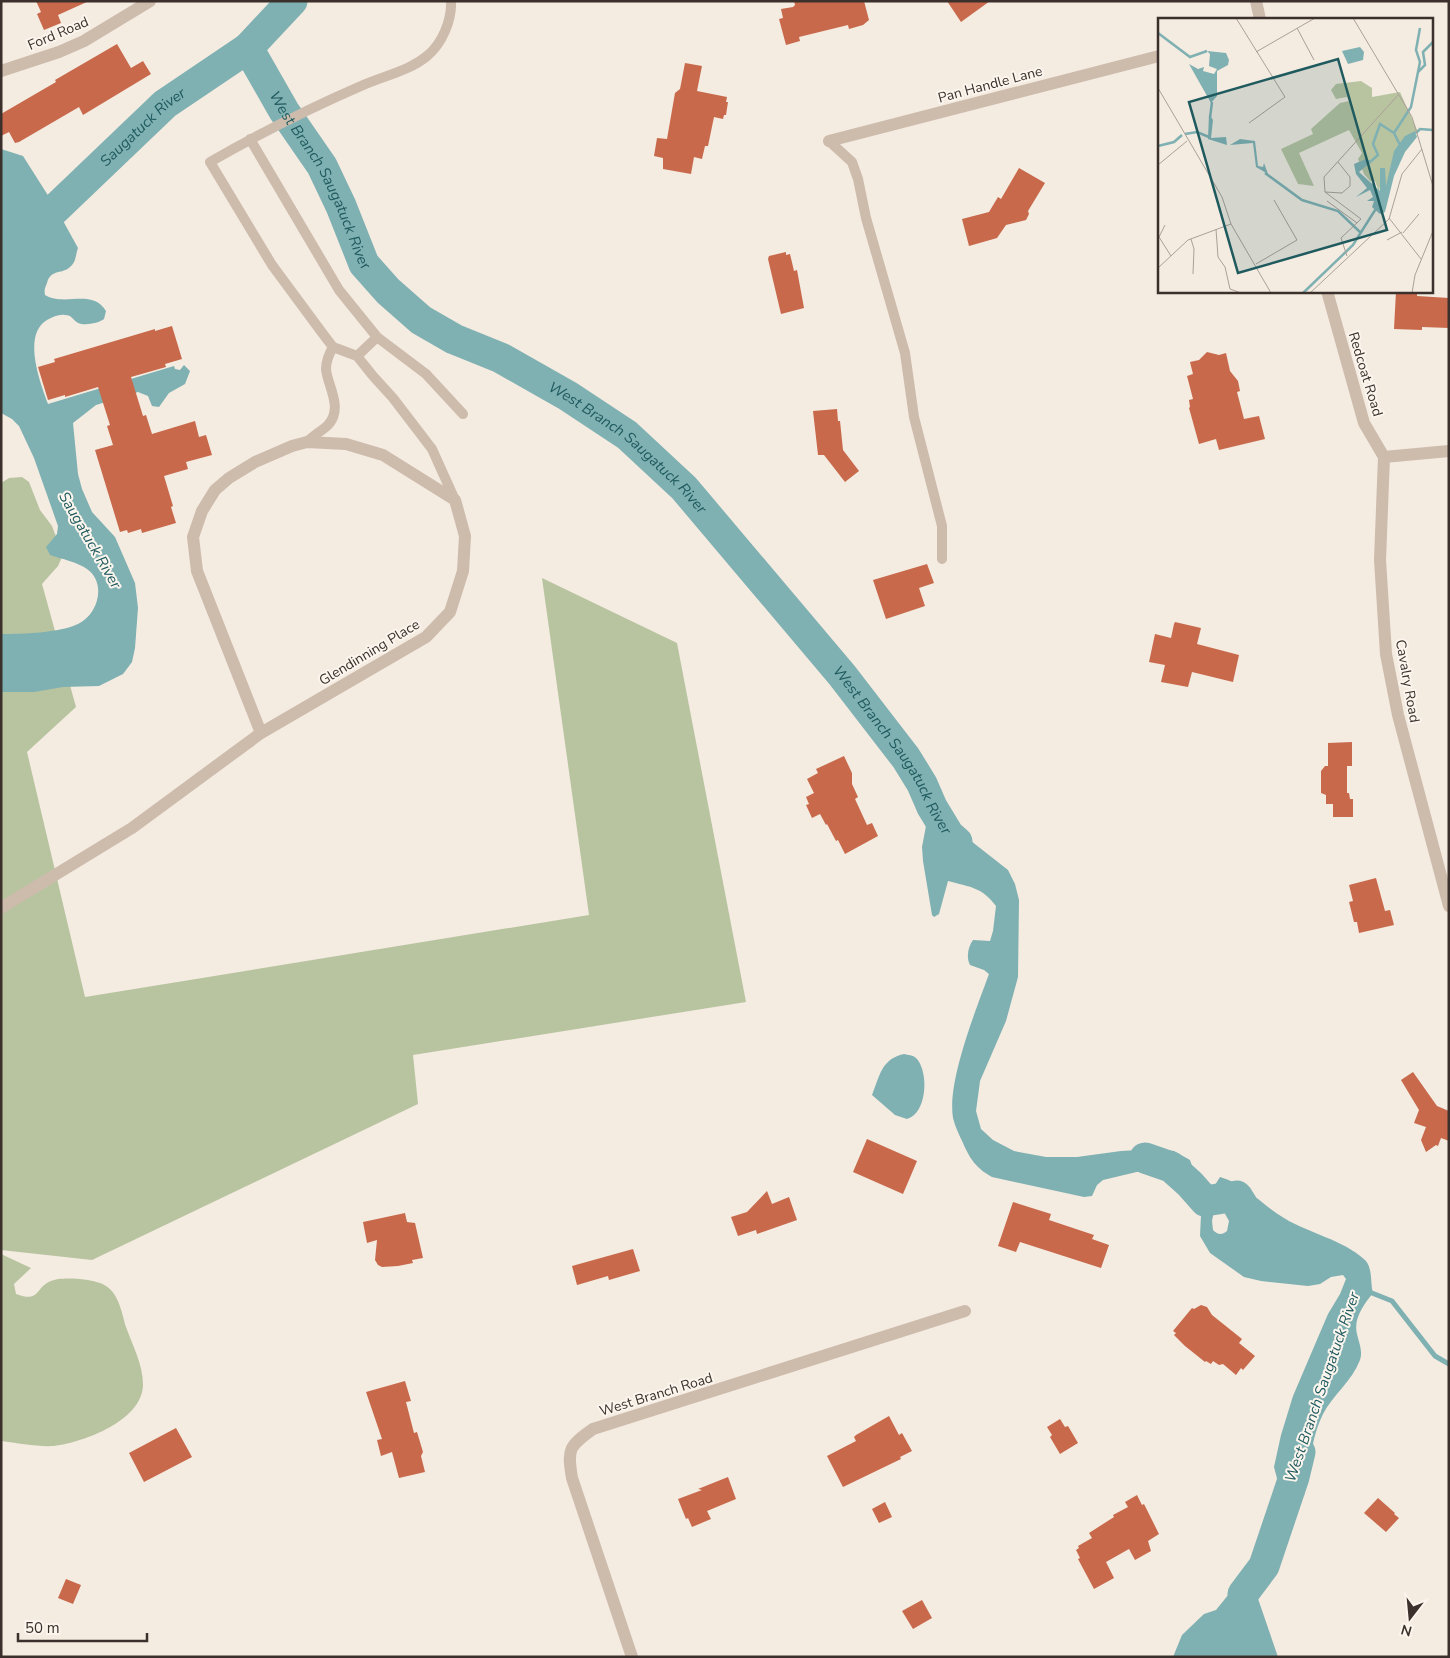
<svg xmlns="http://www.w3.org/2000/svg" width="1450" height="1658" font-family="'Nunito Sans',sans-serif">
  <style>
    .green { fill: #b8c4a0 }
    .water { fill: #7fb0b2; fill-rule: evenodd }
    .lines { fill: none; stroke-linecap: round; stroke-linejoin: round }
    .stream { stroke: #7fb0b2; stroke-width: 5 }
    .river { stroke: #7fb0b2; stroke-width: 31 }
    .building { fill: #c8694b }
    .lane { stroke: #cdbbac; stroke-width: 10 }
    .street { stroke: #cdbbac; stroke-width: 12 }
    .labels { text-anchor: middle; stroke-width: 4; stroke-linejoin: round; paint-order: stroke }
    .street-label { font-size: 14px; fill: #3b302b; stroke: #fbf5ee }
    .water-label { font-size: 15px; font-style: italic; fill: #1f5a5e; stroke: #fbf5ee }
    .inset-river { fill: none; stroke: #7fb0b2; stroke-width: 2.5 }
    .inset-road { fill: none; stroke: #aaa098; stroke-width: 1 }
    .view { fill: #1f5a5e; fill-opacity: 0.15; stroke: #1f5a5e; stroke-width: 2.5 }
    .inset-edge { fill: none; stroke: #3b302b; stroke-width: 2.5 }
  </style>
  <rect width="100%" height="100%" fill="#f4ebe1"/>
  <!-- green -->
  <path class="green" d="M22,477L29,482L40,510L52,526L63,555L58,566L42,584L76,707L27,752L85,997L589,915L542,578L677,643L746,1002L413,1055L418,1104L92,1260L1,1250V483L9,478Z
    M1,1254L31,1268L14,1284L16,1294C41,1303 34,1288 51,1281C61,1276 90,1279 100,1283C119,1290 121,1311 126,1327C133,1347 143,1364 143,1385C142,1421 84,1442 54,1446C37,1447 18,1443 1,1441Z"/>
  <!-- water -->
  <path class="water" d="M1,149L23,156L56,208L78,248C76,253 76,262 71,266C63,275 51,268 47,283C45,288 44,290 45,295C65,307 92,288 106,311L104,319C99,323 85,326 78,323C73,320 72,315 65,315C59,314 53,317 47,320C22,335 40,382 48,404L174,366L175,369L180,370L184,365L190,371L185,384L169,393L159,407L152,406L148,396L138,392L96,405L73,423L78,474L82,489L92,512L115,537L135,583L138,608L135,648L132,662L123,674L99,686L63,687L34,692H1V634C22,634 60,633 78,624C98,615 107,583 87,569C77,562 62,559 50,555L46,547L57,534L58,526L34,458L19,426L12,419L1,413Z
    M942,804L957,830L1008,870L1015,884L1019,900L1018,977L1006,1021L980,1081L976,1111L981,1129L993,1140L1014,1151L1046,1157H1077L1121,1151L1156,1149L1174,1151L1190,1160L1192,1166L1187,1175L1178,1177L1174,1173L1159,1168L1145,1170L1103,1180L1097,1185L1092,1196L1084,1197L992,1177C976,1168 970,1159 963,1143C959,1135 955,1126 953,1118C947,1081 976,1010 989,974L984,970L970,965C966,957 968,947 973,940L990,941L993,931L996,906C982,887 970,887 948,881L939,914L934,917L932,915L923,861L922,847L926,826L922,808Z
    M904,1054C908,1055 913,1055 916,1058C928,1070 927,1104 914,1115C912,1117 909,1118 907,1119L895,1115L872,1095C880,1076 881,1059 904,1054Z
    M1220,1177C1245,1184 1262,1205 1284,1218C1310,1234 1342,1239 1365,1260C1373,1268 1370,1283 1373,1293C1364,1304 1353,1319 1357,1334C1359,1343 1363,1351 1360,1360C1352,1381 1333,1395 1323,1414C1310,1440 1310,1469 1304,1496L1288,1492L1279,1486L1274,1467L1281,1435L1293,1396L1328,1314L1340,1294L1346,1279L1343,1275L1331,1277L1320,1284L1308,1286L1261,1281L1244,1277L1210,1253L1200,1236L1201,1215L1205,1201ZM1217,1210L1224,1212L1229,1221L1227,1231C1222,1235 1218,1235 1213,1230L1212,1221L1214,1211Z
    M1254,1587L1278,1657H1173L1182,1635L1204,1614L1216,1610L1233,1589Z"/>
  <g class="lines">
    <!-- stream -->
    <path class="stream" d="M1367,1291L1392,1301L1435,1356L1449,1364"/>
    <!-- river -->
    <g class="river">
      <path id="s1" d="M248,48L284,111L322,166L341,206L364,264L388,291L421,320L454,339L501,358L568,396L627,435L684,488L842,675L906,758L922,784L932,807L949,835L957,842"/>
      <path id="s2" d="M1,262L6,256L165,104L248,48L292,1"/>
      <path d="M1145,1158L1171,1167L1190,1184L1205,1201L1237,1196L1242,1204"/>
      <path d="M1243,1594L1264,1566L1294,1477L1300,1452"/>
    </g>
  </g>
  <!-- building -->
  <path class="building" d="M36,1H89L58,15L61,23L44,30L37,14L41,12Z
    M794,1H864L869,20L863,25L849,29L848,25L799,37L800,41L786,45L779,19L783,18L781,9L793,7L795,5Z
    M947,1H990L961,22Z
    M117,44L131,68L143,61L151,74L83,115L79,107L19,142L15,143L9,132L1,136V114L56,82L55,80Z
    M685,63L702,66L697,91L727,97L726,102H728L726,115H724L723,119L714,117L708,146H705L702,159L694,157L691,174L663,169V158L654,156L657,138L667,139L675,93L680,89Z
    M1019,168L1045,183L1028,211L1029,214L1026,220L1006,225L997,238L969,246L962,219L989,212L998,197L1001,199Z
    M786,252V255L790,254L794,271L797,270L804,308L781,314L768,259L769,256Z
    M1396,291H1417V296L1449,298V328L1422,327V330L1394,329Z
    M172,326L182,359L165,364L166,367L131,377L143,416L146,415L152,434L195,421L199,437L206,435L212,455L186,462L188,469L164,476L173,506L171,507L176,523L142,533L141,529L128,533L127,530L120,532L95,450L113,445L107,426L110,425L98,387L65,397V395L48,400L38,367L55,362L54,359L155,329V331Z
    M1207,352L1219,355L1226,353L1230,371L1238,381L1240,391L1237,392L1244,419L1259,416L1265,439L1219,450L1216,439L1199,444L1189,408L1190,407L1189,400L1193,399L1187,376L1193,374L1190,362L1199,360Z
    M837,409L838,421H840L843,450L859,471L845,482L824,455H818L813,411Z
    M927,564L934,583L919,588L925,606L886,619L873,580Z
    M1175,622L1201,628L1197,644L1239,655L1233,682L1192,672L1188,687L1161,682L1165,665L1149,662L1155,634L1171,638L1174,624Z
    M1352,742V766H1347V793H1349L1350,799H1353V817H1333V804H1326V795L1321,793V771L1325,766H1328V743Z
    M844,756L852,773V784L858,797L855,799L867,825L872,823L878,836L845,854L838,840L836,841L827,824L826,825L820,814L812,818L806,805L809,804L806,797L814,793L807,779L818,773L816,769Z
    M1376,878L1385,911L1390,910L1394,925L1359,933L1357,922H1354L1349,902L1353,901L1349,885Z
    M1413,1072L1437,1106L1449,1111V1141L1441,1138L1438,1146L1436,1145L1426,1152L1421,1140L1426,1127L1414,1123L1419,1110L1401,1080Z
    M867,1139L917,1161L903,1194L853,1172Z
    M767,1191L772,1204L789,1197L797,1220L757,1234L756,1230L738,1236L731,1217L747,1212Z
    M1013,1202L1051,1214L1049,1220L1094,1235L1092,1239L1109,1245L1101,1268L1020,1242L1016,1252L998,1246Z
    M405,1213L407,1222L415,1223L423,1258L412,1260L413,1263L398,1266L382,1267L378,1265L375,1260L377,1240L367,1243L363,1222Z
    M633,1249L640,1271L609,1280L608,1276L577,1285L572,1266Z
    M1201,1305L1207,1307L1212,1315L1242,1339L1239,1343L1255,1356L1243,1370L1241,1368L1236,1375L1223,1364L1219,1365L1213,1361L1211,1364L1206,1361L1205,1362L1185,1346L1174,1335L1176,1333L1173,1331L1192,1308L1194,1309Z
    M405,1381L411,1401L406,1402L414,1433L417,1432L423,1452L421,1456L425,1472L399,1478L392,1452L381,1456L377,1440L382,1439L366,1392Z
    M889,1416L899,1435L902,1433L912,1451L900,1457L901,1459L843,1487L827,1456L856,1441L854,1437L856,1435Z
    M1060,1419L1065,1427L1068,1426L1078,1443L1060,1454L1050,1437L1052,1435L1047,1427Z
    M176,1428L192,1457L144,1482L129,1453Z
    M728,1477L736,1499L707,1511L711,1519L692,1527L688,1518L686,1519L678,1499L702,1490L698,1489Z
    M1137,1495L1142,1505L1144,1504L1159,1534L1148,1541L1151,1551L1135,1560L1129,1549L1106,1562L1114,1578L1094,1589L1078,1559L1080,1558L1076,1550L1079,1548L1078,1546L1092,1538L1089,1533L1114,1517L1113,1515L1128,1507L1125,1502Z
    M1378,1498L1395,1513L1394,1514L1399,1518L1386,1532L1364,1513Z
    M885,1502L892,1517L879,1523L872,1509Z
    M66,1579L81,1585L73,1604L58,1598Z
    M922,1600L932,1618L913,1629L902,1611Z"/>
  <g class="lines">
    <!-- lane -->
    <path class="lane" d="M451,1C452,20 442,44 427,56C409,71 383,76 361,86C310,108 259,134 210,162L272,265L323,334L333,347L357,356L373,376L393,398L432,449L455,500
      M250,139L339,290L377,337L426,374L463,414
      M829,141L852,162L858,179L866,218L905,353L914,417L942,526V559
      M357,356L377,337
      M307,442C314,435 323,430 328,425C344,408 327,385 326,369C326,360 329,354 333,347"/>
    <!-- street -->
    <path class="street" d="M1256,1L1260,19
      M1,71L59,52L84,41L150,1
      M829,141L1159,56
      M1327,291L1364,423L1384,457
      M1384,457L1380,560L1386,654L1398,715L1449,906
      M1384,457L1449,451
      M1,908L132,828L261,733L426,637L450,612L463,571L465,536L455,500L383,455L346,444L307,442L292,446L255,462L229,478L215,490L202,511L193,537L197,571L261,733
      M632,1657L572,1478C567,1449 569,1446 593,1429L965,1311"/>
  </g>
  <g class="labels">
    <!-- street labels -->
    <g class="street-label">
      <text transform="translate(58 33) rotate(-23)" y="5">Ford Road</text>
      <text transform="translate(990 84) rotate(-15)" y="5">Pan Handle Lane</text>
      <text transform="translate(1366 374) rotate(73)" y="5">Redcoat Road</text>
      <text transform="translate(369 652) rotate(-31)" y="5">Glendinning Place</text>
      <text transform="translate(1408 681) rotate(80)" y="5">Cavalry Road</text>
      <text transform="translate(656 1394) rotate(-17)" y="5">West Branch Road</text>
    </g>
    <!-- water labels -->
    <g class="water-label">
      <text dy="5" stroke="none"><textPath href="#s2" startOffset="196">Saugatuck River</textPath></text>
      <text dy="5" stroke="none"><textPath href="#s1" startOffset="151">West Branch Saugatuck River</textPath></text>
      <text dy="5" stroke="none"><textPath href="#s1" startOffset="571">West Branch Saugatuck River</textPath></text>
      <text transform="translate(90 540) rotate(60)" y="5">Saugatuck River</text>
      <text dy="5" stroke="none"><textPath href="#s1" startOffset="976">West Branch Saugatuck River</textPath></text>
      <text transform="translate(1322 1387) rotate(-71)" y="5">West Branch Saugatuck River</text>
    </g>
  </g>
  <!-- overview -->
  <g transform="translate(1158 18)">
    <rect width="275" height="275" fill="#f4ebe1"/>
    <path d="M203,63L214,70V79L242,74L260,114L252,120L230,166L227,169L225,150L221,174L217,163H212L206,156L200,141L204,135L191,112L141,135L156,168L140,166L123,131L155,116L153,111L182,85L191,83L189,79L178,81L173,72L178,66Z" fill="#b8c4a0"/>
    <path d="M202,29L206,34L205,42L190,46L184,33ZM49,33L68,35L71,42L70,47L59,53V78L53,85L31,46L40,51L46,49L45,53L56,56L59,51L51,48L52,36ZM51,96L55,102L53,120L68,119L69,127L50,121ZM257,113L259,119L247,134L236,158L227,194L222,196L214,189L216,183H209L215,179L212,172L198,179L209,170L198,156L196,146L208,141L214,143L201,154L222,173V150H227L228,168L236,133L247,118ZM82,121L97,123L100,148L105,149L106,145L110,156L98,149L95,125L72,127Z" fill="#7fb0b2"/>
    <path class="inset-river" d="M0,15L32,39L49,33M260,54L267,47L265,34L275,24M52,100L54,84M236,115L253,89L262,44L258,32L262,10M258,115L262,111L275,112M27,116L39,114L51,119M0,128L16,124L24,117M211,145L220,137L215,126L222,106L236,115L243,129M107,155L144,182L180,193L202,214M145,275L195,227L219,189"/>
    <path class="inset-road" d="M78,0L127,79L91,105M195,0L254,99L275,168M139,10L156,42M98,34L157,0M0,70L64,179L73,206L113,275M180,144L192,159V168L184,175L167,174L166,159L241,76M0,147L29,123M167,174L203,201L183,220L189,238M169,183L199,205M231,200L263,241M7,207L1,219L13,238M58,211L60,239L67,249L72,271L83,275M245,215L261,196M33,221L36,231L35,256M229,222L244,214M98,246L139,222L116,182M0,250L30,222L73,206M152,275L231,201L244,156L264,131M254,275L257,257L275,213"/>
    <path class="view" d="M180,41L229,212L80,255L31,84Z"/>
    <rect width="275" height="275" class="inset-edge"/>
  </g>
  <!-- border -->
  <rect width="1450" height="1658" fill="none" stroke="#3b302b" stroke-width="5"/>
  <!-- north arrow -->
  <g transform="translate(1410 1618) rotate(196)" stroke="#fbf5ee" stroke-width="4" paint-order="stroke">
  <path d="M0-4L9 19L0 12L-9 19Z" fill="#3b302b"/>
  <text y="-8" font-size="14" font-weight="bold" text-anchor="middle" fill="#3b302b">N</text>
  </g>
  <!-- scale -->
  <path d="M18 1633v8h129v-8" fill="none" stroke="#3b302b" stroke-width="2.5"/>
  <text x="25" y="1633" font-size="15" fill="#3b302b" stroke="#fbf5ee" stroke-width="4" paint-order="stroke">50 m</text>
</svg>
